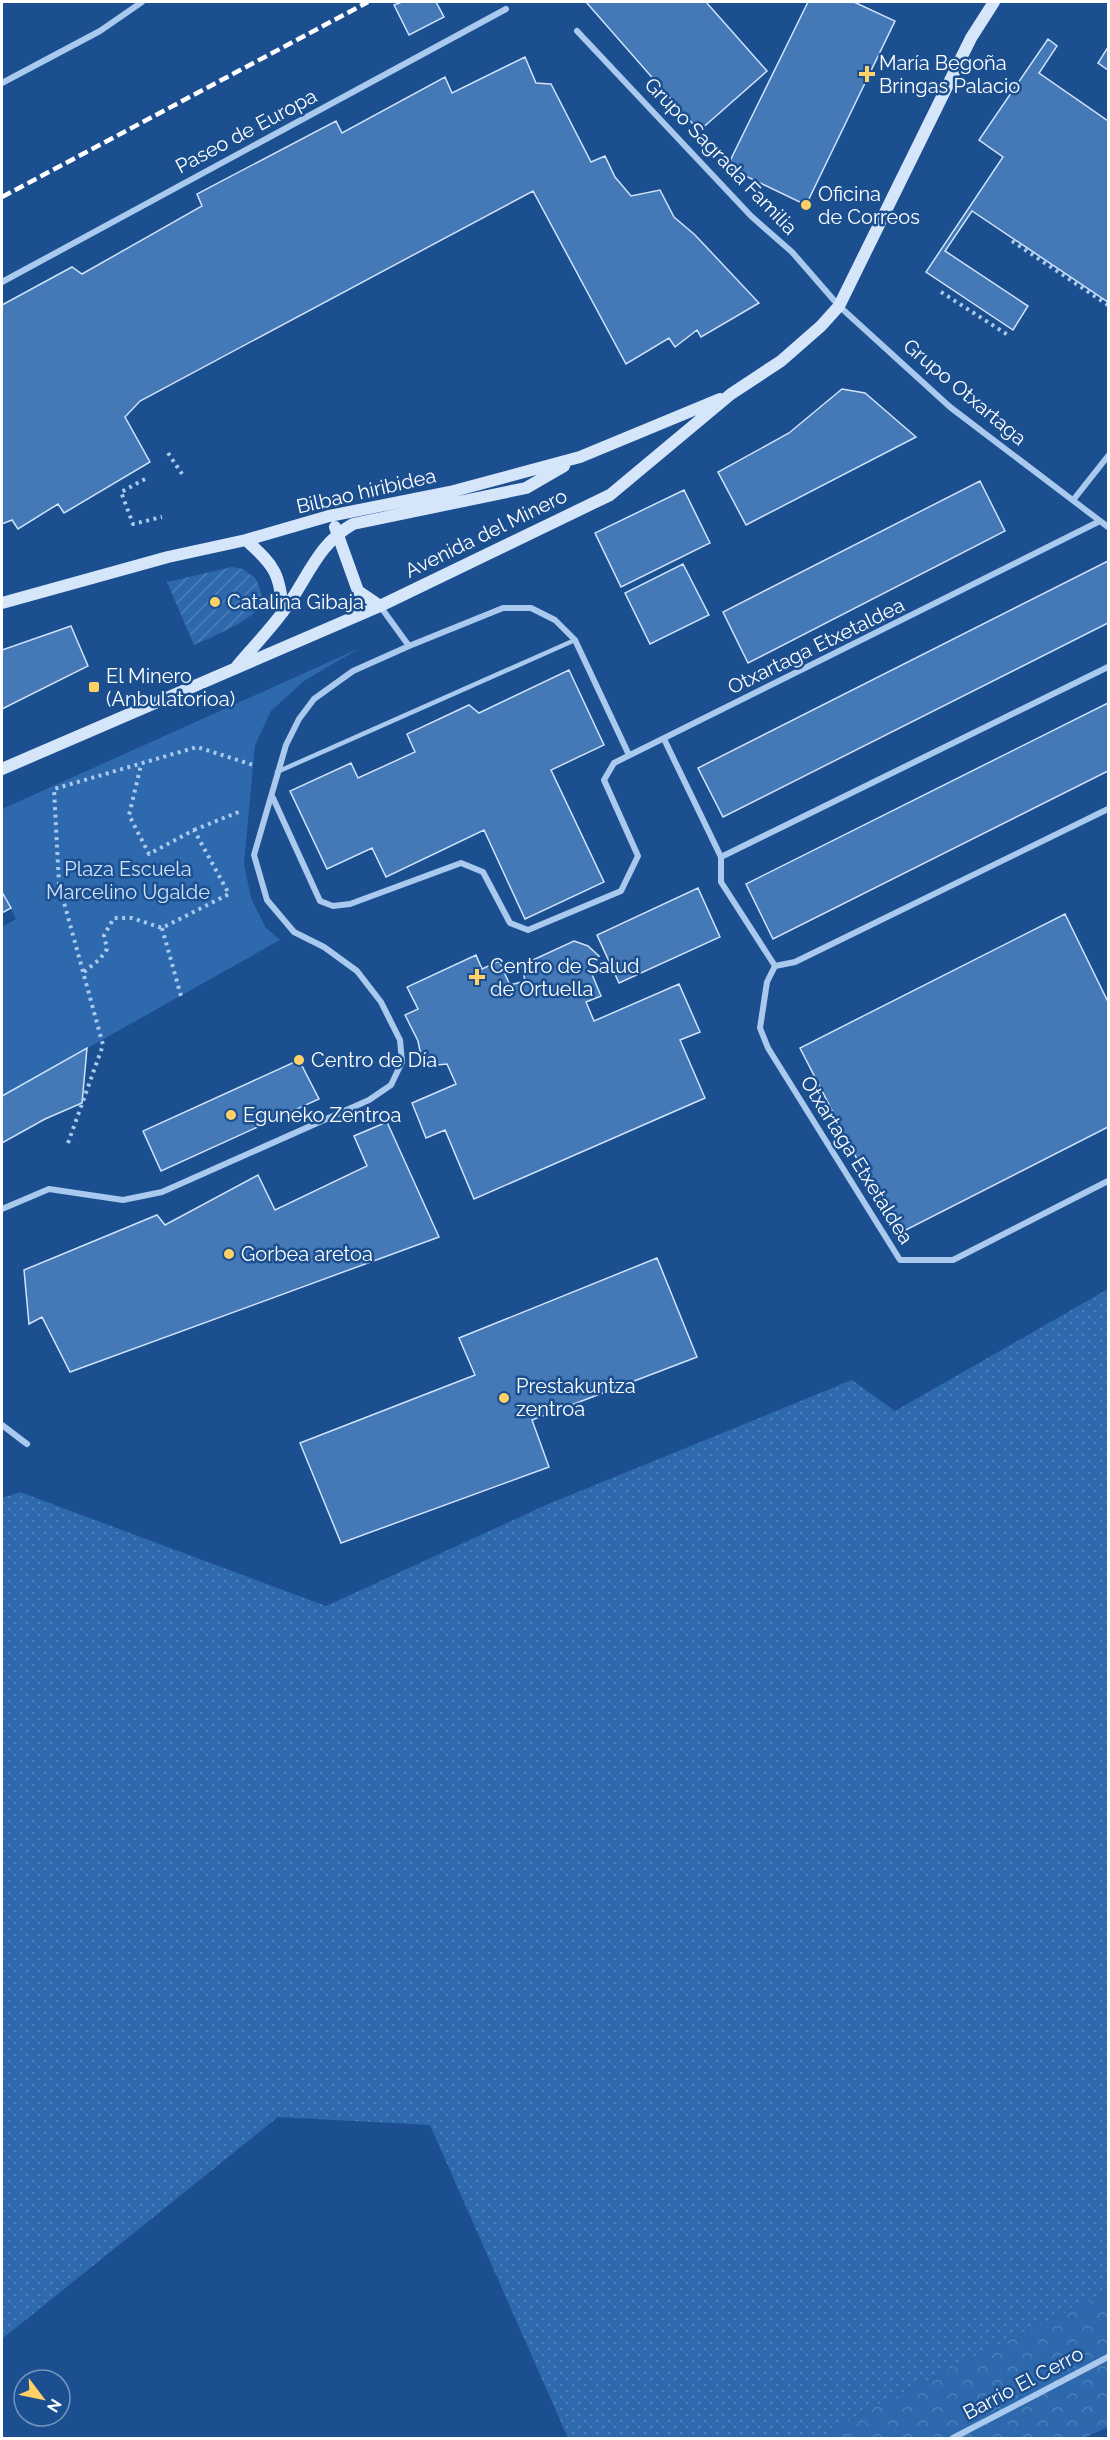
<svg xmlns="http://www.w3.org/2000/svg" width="1110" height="2440" font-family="Raleway,sans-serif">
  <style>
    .grass { fill: url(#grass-dots) }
    .forest { fill: url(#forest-crowns) }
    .park { fill: #2e69ad }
    .garden { fill: url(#garden-furrows) }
    .building { fill: #4478b7; stroke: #cfe3fa; stroke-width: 1.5 }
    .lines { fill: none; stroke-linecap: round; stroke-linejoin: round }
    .path { stroke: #a9c9ee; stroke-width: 4; stroke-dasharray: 3 4.5; stroke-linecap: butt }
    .lane { stroke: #a9c9ee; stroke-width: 4.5 }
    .street { stroke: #a9c9ee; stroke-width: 6 }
    .secondary { stroke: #d6e6fa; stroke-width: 12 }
    .rail { stroke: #fff; stroke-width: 4.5; stroke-dasharray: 10 4.5; stroke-linecap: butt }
    .poi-dot { fill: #ffd166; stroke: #1b4f8f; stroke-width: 2 }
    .labels { text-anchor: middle; stroke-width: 5; stroke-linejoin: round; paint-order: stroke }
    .poi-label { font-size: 20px; fill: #fff; stroke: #1b4f8f; text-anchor: start }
    .street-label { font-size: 20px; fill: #fff; stroke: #1b4f8f }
    .park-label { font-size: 20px; fill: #cfe3fa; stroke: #1b4f8f }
  </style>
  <defs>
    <pattern id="grass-dots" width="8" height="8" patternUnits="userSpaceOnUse" patternTransform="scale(1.5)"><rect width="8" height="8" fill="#2e69ad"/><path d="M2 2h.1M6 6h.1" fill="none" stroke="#4d80b9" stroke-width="1.8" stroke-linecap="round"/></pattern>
    <pattern id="forest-crowns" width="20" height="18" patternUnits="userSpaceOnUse" patternTransform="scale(1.5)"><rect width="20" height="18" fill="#2e69ad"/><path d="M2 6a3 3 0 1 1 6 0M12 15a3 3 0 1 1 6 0" fill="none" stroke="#4d80b9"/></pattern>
    <pattern id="garden-furrows" width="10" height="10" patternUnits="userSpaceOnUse" patternTransform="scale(1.5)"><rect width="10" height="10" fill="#2e69ad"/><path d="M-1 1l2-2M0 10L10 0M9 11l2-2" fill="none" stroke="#4d80b9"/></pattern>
  </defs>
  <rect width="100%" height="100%" fill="#1b4f8f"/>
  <!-- grass -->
  <path class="grass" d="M1108,1289V2292L873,2407L820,2438H568L430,2125L278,2117L2,2339V1498L20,1492L326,1606L546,1505L852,1380L895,1411Z"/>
  <!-- forest -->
  <path class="forest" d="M1108,2292V2427L1084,2438H820L873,2407Z"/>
  <!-- park -->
  <path class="park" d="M360,648L304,681L271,711L255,745L244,864L251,898L266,928L280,940L2,1096V927L16,919L2,892V809Z"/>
  <!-- garden -->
  <path class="garden" d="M232,567L243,569L255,578C259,585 264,597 260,605C251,622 211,637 194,645L167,582Z"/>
  <!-- building -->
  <path class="building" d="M402,2H436L444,17L409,35L394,5Z
    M586,2H706L767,71L699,131Z
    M808,2H854L895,21L806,205L727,167Z
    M1048,39L1057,46L1039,73L1108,121V302L972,211L945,251L1028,306L1013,330L926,272L1003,157L979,140Z
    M1108,47V70L1098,63Z
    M525,57L536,83L551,84L591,162L605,156L615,177L631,196L660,190L674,217L695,235L759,303L701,337L697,330L675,347L669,338L626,364L533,191L140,401L125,417L150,462L64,513L58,504L18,529L12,520L2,524V305L72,267L82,274L202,206L197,194L336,121L342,133L445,77L452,93Z
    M842,389L865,393L916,437L746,525L718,472L789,433Z
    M980,481L1005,531L748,663L723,612Z
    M684,490L710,543L621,587L595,533Z
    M1108,561V623L723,817L698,768Z
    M683,564L709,615L650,644L625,593Z
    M71,626L88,666L2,709V650Z
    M569,670L604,745L551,770L604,882L525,919L484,830L386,877L372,848L327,869L290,791L351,763L358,778L415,752L407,734L469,705L479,713Z
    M1108,703V771L773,939L746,884Z
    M698,888L720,937L619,983L597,935Z
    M2,892L11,908L2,913Z
    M1065,914L1108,1002V1127L896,1235L800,1048Z
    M574,941L588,946L599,956L589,967L601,996L586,1002L594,1021L679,984L700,1032L680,1040L705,1098L474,1199L445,1130L426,1138L412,1103L456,1084L447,1064L437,1065L421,1056L418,1041L405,1015L418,1009L407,987L476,955L482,969L499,961L510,985L525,981L522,965Z
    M87,1048L82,1103L45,1119L2,1143V1096Z
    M299,1060L319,1099L161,1171L143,1131Z
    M387,1122L439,1237L70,1372L42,1317L29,1324L24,1270L157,1215L165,1225L258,1175L275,1210L367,1166L354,1136Z
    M657,1258L697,1357L532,1420L549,1467L341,1543L300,1443L475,1375L459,1338Z"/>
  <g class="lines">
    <!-- path -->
    <path class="path" d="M1012,241L1108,305
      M941,292L1008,335
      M168,453L182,474
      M145,479L121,492L133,524L162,517
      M194,830L241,811
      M162,928L181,996
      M84,972L100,959L107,949L104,935L114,918H132L162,928L229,894L194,830L149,854L129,815L141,765
      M68,1143L103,1045L59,884L54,789L197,747L253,765"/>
    <!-- lane -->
    <path class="lane" d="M277,772L575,640"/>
    <!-- street -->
    <path class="street" d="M577,31L751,216L792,252L839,306L950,407L1108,527
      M2,83L100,31L142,2
      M2,282L506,9
      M1074,499L1108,456
      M380,606L409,646
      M664,739L721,857V882L775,966L795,962L1108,809
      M273,798L320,901L333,906L350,904L461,863L483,872L510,923L528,930L621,891L638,856L604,780L614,763L1098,522
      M721,857L1108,667
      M775,966L767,982L760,1028L768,1048L900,1260H953L1108,1181
      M2,1209L49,1189L123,1200L162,1192L369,1100L391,1085L402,1062L400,1040L381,1002L357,971L324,947L294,932L267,900L254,855L286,745L299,719L314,699L353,671L409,646L503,608H531L555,620L575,640L629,755
      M2,1425L27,1444
      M953,2438L1108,2357"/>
    <!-- secondary -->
    <path class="secondary" d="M335,527L358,591L380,606
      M246,540C275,566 280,574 283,612
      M2,603L168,557L246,540L329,516L450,492L580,457L720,399
      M237,666C252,648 268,632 282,613C307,581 316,545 353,524L526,488L564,466
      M2,769L380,606L610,495L731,394L781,361L821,326L839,306L971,38L994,2"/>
    <!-- rail -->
    <path class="rail" d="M2,197L368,2"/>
  </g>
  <!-- markers -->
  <g class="poi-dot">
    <path d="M864 65h6v6h6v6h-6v6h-6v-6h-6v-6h6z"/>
    <circle cx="806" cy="205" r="6"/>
    <circle cx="215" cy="602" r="6"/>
    <rect x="88" y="681" width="12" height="12" rx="3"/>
    <path d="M474 968h6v6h6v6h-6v6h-6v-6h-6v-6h6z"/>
    <circle cx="299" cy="1060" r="6"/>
    <circle cx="231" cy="1115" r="6"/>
    <circle cx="229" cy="1254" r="6"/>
    <circle cx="504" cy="1398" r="6"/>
  </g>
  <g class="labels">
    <!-- poi labels -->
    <g class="poi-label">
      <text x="879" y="70">María Begoña<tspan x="879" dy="23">Bringas Palacio</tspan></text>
      <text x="818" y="201">Oficina<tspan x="818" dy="23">de Correos</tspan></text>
      <text x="227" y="609">Catalina Gibaja</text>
      <text x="106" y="683">El Minero<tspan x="106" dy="23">(Anbulatorioa)</tspan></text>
      <text x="490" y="973">Centro de Salud<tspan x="490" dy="23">de Ortuella</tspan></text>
      <text x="311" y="1067">Centro de Día</text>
      <text x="243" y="1122">Eguneko Zentroa</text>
      <text x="241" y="1261">Gorbea aretoa</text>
      <text x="516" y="1393">Prestakuntza<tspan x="516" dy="23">zentroa</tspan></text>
    </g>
    <!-- street labels -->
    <g class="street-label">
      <text transform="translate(246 131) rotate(-28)" y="7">Paseo de Europa</text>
      <text transform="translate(721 156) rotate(46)" y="7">Grupo Sagrada Familia</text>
      <text transform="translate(965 392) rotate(40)" y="7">Grupo Otxartaga</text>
      <text transform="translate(366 491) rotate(-13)" y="7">Bilbao hiribidea</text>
      <text transform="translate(486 533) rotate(-26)" y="7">Avenida del Minero</text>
      <text transform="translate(816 646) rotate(-26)" y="7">Otxartaga Etxetaldea</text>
      <text transform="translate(857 1160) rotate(58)" y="7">Otxartaga Etxetaldea</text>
      <text transform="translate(1023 2383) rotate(-28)" y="7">Barrio El Cerro</text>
    </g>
    <!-- park labels -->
    <g class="park-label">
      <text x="128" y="876">Plaza Escuela<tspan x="128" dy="23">Marcelino Ugalde</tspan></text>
    </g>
  </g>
  <!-- border -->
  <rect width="1110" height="2440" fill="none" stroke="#ffffff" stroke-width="6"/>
  <!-- north arrow -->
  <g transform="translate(42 2398) rotate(122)"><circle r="28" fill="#1b4f8f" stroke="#7695bc" stroke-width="1.5"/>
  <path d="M0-4.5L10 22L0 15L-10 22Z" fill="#ffd166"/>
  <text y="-9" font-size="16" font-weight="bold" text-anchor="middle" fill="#ffffff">N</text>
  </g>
</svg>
